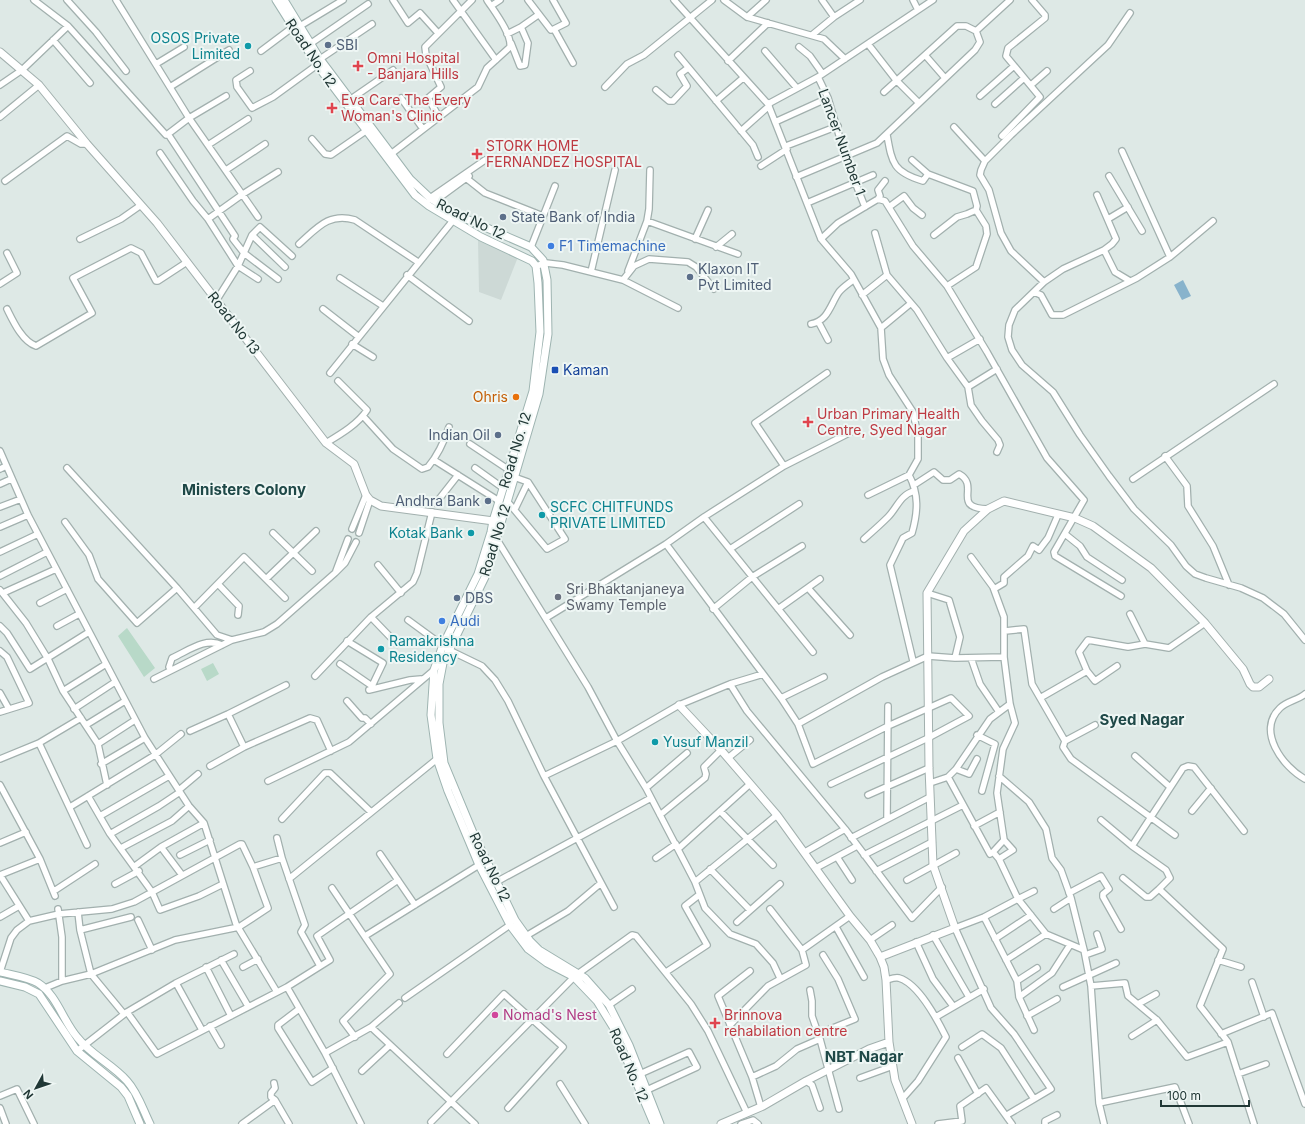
<svg xmlns="http://www.w3.org/2000/svg" width="1305" height="1124" font-family="Inter,sans-serif">
  <style>
    .built { fill: #cdd9d6 }
    .green { fill: #b8d9c8 }
    .water { fill: #88b3cc }
    .lines { fill: none; stroke-linecap: round; stroke-linejoin: round }
    .minor-casing { stroke: #a2b0ae; stroke-width: 8 }
    .tertiary-casing { stroke: #a2b0ae; stroke-width: 9 }
    .secondary-casing { stroke: #9eb4b1; stroke-width: 9 }
    .minor { stroke: #fff; stroke-width: 5.5 }
    .tertiary { stroke: #fff; stroke-width: 7 }
    .secondary { stroke: #fff; stroke-width: 7 }
    .service-dot { fill: #5c6f8a; stroke: #eef6f4; stroke-width: 1.5 }
    .culture-dot { fill: #0f9aa8; stroke: #eef6f4; stroke-width: 1.5 }
    .health-dot { fill: #e0444e; stroke: #eef6f4; stroke-width: 1.5 }
    .shop-dot { fill: #3f7fe0; stroke: #eef6f4; stroke-width: 1.5 }
    .transit-dot { fill: #1a4fb4; stroke: #eef6f4; stroke-width: 1.5 }
    .food-dot { fill: #e8710a; stroke: #eef6f4; stroke-width: 1.5 }
    .worship-dot { fill: #6b7280; stroke: #eef6f4; stroke-width: 1.5 }
    .hotel-dot { fill: #d1479c; stroke: #eef6f4; stroke-width: 1.5 }
    .labels { text-anchor: middle; stroke-width: 4; stroke-linejoin: round; paint-order: stroke }
    .culture-label { font-size: 14px; fill: #0d838f; stroke: #eef6f4; text-anchor: start }
    .service-label { font-size: 14px; fill: #4e5e75; stroke: #eef6f4; text-anchor: start }
    .street-label { font-size: 14px; fill: #213836; stroke: #eef6f4 }
    .health-label { font-size: 14px; fill: #be3a42; stroke: #eef6f4; text-anchor: start }
    .shop-label { font-size: 14px; fill: #366cbe; stroke: #eef6f4; text-anchor: start }
    .transit-label { font-size: 14px; fill: #164399; stroke: #eef6f4; text-anchor: start }
    .food-label { font-size: 14px; fill: #c56008; stroke: #eef6f4; text-anchor: end }
    .worship-label { font-size: 14px; fill: #5b616d; stroke: #eef6f4; text-anchor: start }
    .hotel-label { font-size: 14px; fill: #b23c85; stroke: #eef6f4; text-anchor: start }
    .neighbourhood-label { font-size: 15px; font-weight: bold; fill: #1e4847; stroke: #eef6f4 }
  </style>
  <rect width="100%" height="100%" fill="#dee9e6"/>
  <!-- built -->
  <path class="built" d="M478,240L518,257L501,300L479,292Z"/>
  <!-- green -->
  <path class="green" d="M127,628L155,668L144,677L118,636Z
    M213,663L219,674L207,681L201,669Z"/>
  <!-- water -->
  <path class="water" d="M1183,280L1191,296L1182,300L1174,285Z"/>
  <g class="lines">
    <defs>
      <path id="minor" d="M34,0L68,26L166,135L168,134L235,236L233,239L244,253L278,279
        M67,0L96,32L126,71
        M116,0L189,118L258,217
        M393,0L408,23L420,13L438,33
        M453,0L496,60
        M528,0L551,30L554,29L573,63
        M553,0L566,23L554,29
        M674,0L768,104L821,239L851,274L881,328L883,359L889,375L913,412L918,436V459L909,475L868,495
        M724,0L747,17L824,39L845,59
        M822,0L834,17
        M913,0L918,10
        M491,6L500,0
        M747,17L766,0
        M300,26L343,0
        M976,31L1010,0
        M507,34L521,27L538,15
        M812,35L834,17L860,0
        M53,40L90,83
        M511,43L520,66L525,65L528,43L521,27
        M310,44L368,4
        M868,44L896,80L919,103
        M799,47L810,56L822,73
        M261,51L293,27
        M765,51L796,87
        M678,55L753,145L758,157
        M925,55L945,78
        M320,59L372,24
        M728,61L768,23
        M156,64L184,47
        M250,71L236,80L237,87L252,108L273,97L317,65
        M818,77L828,98L847,162L865,207
        M0,85L22,70L68,26
        M1031,85L1047,71
        M170,87L229,50
        M605,87L627,64L644,55L712,0
        M656,90L669,101H673L687,86L680,74L688,68
        M980,96L1014,66
        M401,98L423,129
        M351,99L393,70
        M716,101L743,78
        M768,104L818,77L933,0
        M995,104L1024,78
        M0,117L39,85
        M439,117L428,98L441,87L426,55L425,47L472,0
        M775,122L828,98
        M954,127L985,161
        M741,131L769,106
        M168,134L189,118L226,96
        M887,135C892,163 893,172 923,181L928,174
        M1002,136L1040,97L1006,56L1008,48L1045,18V15L1032,0
        M312,139L325,154L331,155L370,128
        M208,145L248,119
        M786,146L838,126
        M1122,151L1170,257
        M160,153L193,201L208,219L238,266L258,279
        M391,154L478,87L487,68L510,47C512,34 494,11 487,0
        M912,160L928,174L973,191L977,206L976,210L986,226L987,234L976,267L947,286
        M761,166L787,149
        M226,170L265,144
        M1109,176L1142,231
        M796,177L877,143L975,50L980,42L976,31L966,26H957L884,92
        M466,178L485,193L543,216
        M5,181L67,136L81,144H87
        M1097,195L1116,239L1112,244L1104,250L1063,269L1044,282L1015,310L1009,325L1008,337L1012,350L1022,365L1053,392L1080,435L1109,476L1134,509L1171,545L1186,566L1195,574L1206,578L1241,588L1263,598L1284,614L1305,640
        M430,198L485,160
        M878,199L880,196L878,190L885,181
        M435,201L469,176
        M807,203L873,175
        M889,207L904,196L913,208L922,215
        M208,219L243,194L278,172
        M1108,219L1128,207
        M647,221L738,254
        M875,233L887,275L917,310L947,358L968,387L971,405L982,421L998,440L1000,445L997,452
        M252,235L285,267
        M934,235L957,217L967,214L976,210
        M80,239L121,219L141,205
        M695,239L708,210
        M821,239L838,223L878,199L885,201L913,246L947,286L987,352L1047,458L1084,500L1054,552L1055,556L1121,596
        M299,244C317,228 329,212 355,220L418,262
        M531,247L555,186
        M716,247L732,234
        M1104,250L1115,272L1130,281
        M536,266L546,263L563,265L623,280L634,266L649,259L688,262L696,267L714,289
        M628,271L647,221L649,209L650,170
        M591,272L615,170
        M407,275L469,321
        M340,278L383,306
        M623,280L678,308
        M1044,282L1011,251L1001,233L989,190L980,175L981,170L985,161L1011,135L1108,45L1130,13
        M0,284L17,273L7,253
        M1034,292L1041,295L1052,315H1063L1137,278L1170,257L1213,221
        M862,295L887,275
        M216,301L238,266L252,235L260,227L292,256
        M7,309C13,321 22,341 36,346L92,313L73,278L131,248L141,253L156,281H158L187,262
        M323,309L359,337
        M819,323L828,340
        M811,324C828,321 830,305 839,292C842,288 848,284 853,280
        M881,328L910,304
        M352,344L373,357
        M947,358L980,339
        M330,373L455,218
        M968,387L997,369
        M363,416L393,449L422,469L428,467C438,455 444,442 449,427
        M326,443C341,434 358,424 367,410L338,381
        M470,444L509,470
        M0,451L28,515L145,738L189,806L204,823L236,924L277,992
        M1165,456L1187,486L1188,506L1213,546L1229,585
        M434,460L499,501
        M784,466L755,423L827,373
        M67,468L177,588L217,635L232,640
        M475,468L503,488
        M0,469L6,466
        M909,475C919,494 918,512 912,533L903,538L890,565L913,661
        M1133,479L1274,384
        M0,484L11,479
        M914,485L934,472L943,480H950L959,474C981,486 950,508 988,509
        M507,501L547,549L565,539L528,482L514,477
        M436,503L458,475
        M0,507L21,499
        M515,509L528,482
        M704,517L813,652
        M65,522L89,555L98,579L137,623L177,588
        M0,527L28,515
        M352,529L366,495
        M273,533L312,571
        M359,533L370,500
        M1065,534L1080,546L1087,557L1122,580
        M496,538L588,687L617,741L646,788L695,882L705,908L730,934L756,944L773,963L780,978
        M864,539C872,532 880,525 888,517C897,508 900,495 914,491
        M666,544L781,698L798,724L813,764L888,726L951,698L969,716L928,738L831,784
        M730,549L799,504
        M0,552L38,534
        M971,557L993,587L1004,617V657L1010,704L1015,723L1003,749L997,793L1004,840L993,852
        M378,565L401,593
        M336,571L348,539
        M0,576L47,552
        M266,579L316,531
        M218,584L239,606L238,615
        M808,588L850,635
        M994,589L1004,583V577L1028,556L1033,546L1039,550L1048,538L1058,515
        M0,590L26,623L48,659L63,691L98,744L107,785
        M3,593L56,569
        M927,593L949,600L960,637L955,658
        M40,603L67,589
        M194,608L244,557L285,598
        M713,609L752,577L802,546
        M778,609L820,579
        M1130,614L1145,644
        M371,617L397,644
        M546,618L666,544L704,517L784,466L853,431
        M408,620L449,650L482,666L495,680L508,701L544,776L614,907
        M0,626L7,633L30,669L89,632
        M57,626L79,614
        M1005,631L1024,629L1032,684L1065,741L1063,747L1071,759L1175,835
        M0,651L7,657L29,703L0,712
        M971,658L980,684L999,712
        M340,664L372,686L383,663L347,641
        M172,670L169,667L172,658C188,651 205,637 222,645
        M1087,671L1095,681L1117,666
        M315,676L371,617L413,582L417,573L432,512
        M154,679L232,640L264,632L277,624L335,573L345,563L356,542
        M730,684L747,711L845,829L912,918L942,887
        M369,690L410,680L421,679
        M63,691L106,664
        M0,693L9,709
        M1305,694C1298,700 1287,701 1280,708C1256,731 1283,767 1305,779
        M781,698L824,677
        M1040,698L1087,671L1079,652L1088,640L1128,647L1145,644L1169,648L1205,623
        M347,701L362,718H365L371,724
        M74,709L115,682
        M228,714L244,747
        M798,724L882,677L928,656L955,658L1004,657
        M86,725L125,701
        M190,731L228,714L286,685
        M977,735L995,744L982,791
        M1065,741L1095,725
        M39,743L87,845
        M98,744L135,720
        M1135,756L1170,787
        M728,758L750,740
        M0,759L39,743L81,718
        M101,764L145,738
        M210,766L244,747L310,718L317,720L331,751
        M956,769L969,774L977,759
        M544,776L617,741L679,705L730,684L763,674
        M999,776L1029,802L1046,829L1052,858L1061,870L1071,898L1084,950L1091,986L1099,1103L1104,1124
        M948,777L990,854L993,852L999,859L1018,899L984,917L955,928L991,1008L1014,1034L1051,1089L1007,1115
        M268,781L349,742L434,670
        M930,783L948,777L956,769L990,719L1010,704
        M0,785L40,859L55,896
        M646,788L687,753
        M179,790L198,774
        M868,795L929,768
        M88,796L110,834L152,892L160,910L199,896L223,884
        M70,807L155,755L181,734
        M720,811L773,865
        M1192,811L1211,788
        M660,815L705,778L706,774L704,767L721,750
        M100,816L169,776
        M282,819L325,773H330L371,812
        M887,819L888,706
        M1101,820L1132,846L1166,870L1170,878L1159,889L1223,949L1200,1006L1228,1042L1254,1124
        M974,826L1000,812
        M110,834L159,806L180,792
        M277,838L282,858
        M851,838L930,797
        M0,843L26,832
        M1132,846L1183,768L1188,766L1194,767L1244,831
        M161,847L182,875
        M121,848L172,821L189,806
        M678,849L750,784
        M805,852L845,829
        M380,854L415,905
        M180,855L210,840
        M864,855L963,805
        M837,857L852,880
        M656,858L676,844
        M999,859L1013,850L1004,840
        M135,866L161,847L204,823
        M253,867L282,858L305,925L301,932L320,966
        M816,868L857,846
        M710,869L750,910
        M876,871L932,842
        M0,875L29,921
        M0,875L40,859
        M1123,878L1146,897H1150L1159,889
        M289,879L437,759
        M907,880L956,853
        M498,881L651,798
        M695,882L777,815
        M115,884L139,871
        M332,888L390,974L343,1021L355,1037
        M54,891L95,864
        M1034,891L1018,899L1046,934L1084,950
        M1069,893L1101,876L1109,889L1103,894V897L1121,929
        M58,909L62,937V981
        M1054,909L1071,898
        M78,912L80,930L91,974L124,1014
        M0,917L19,906
        M984,917L1017,981L1019,997L1034,1030
        M138,920L152,950
        M737,922L780,884
        M836,927L864,977
        M80,930L131,917
        M933,935L969,997
        M365,936L487,860
        M526,936L568,911L601,883
        M995,939L1031,915
        M870,940L892,925
        M916,942L933,979L953,1006
        M802,950L850,916
        M1085,955L1102,949L1097,934
        M221,960L248,1006
        M1006,960L1046,934
        M1218,960L1241,967
        M206,967L231,1016
        M243,967L258,959
        M750,971L718,996L752,1077L761,1107
        M0,972L11,938L17,930L29,921L59,914L112,909L134,902L240,844H242L253,867L268,908L239,927L175,940L91,974L62,981L45,988
        M666,972L707,945L685,906L699,895
        M579,973L632,935L636,936L691,1004L708,1031L747,1113
        M886,980C890,979 895,977 899,978C919,984 937,1019 946,1037L918,1081L903,1098
        M1017,981L1037,968
        M1252,982L1264,1017
        M176,983L202,1030
        M1091,986L1125,983L1128,996L1157,1020L1187,1057L1228,1042
        M287,987L325,1053L371,1027L399,1003
        M1063,987L1116,963
        M810,990L812,1001V1016L820,1039L839,1109
        M1019,997L1052,973L1070,945
        M405,998L510,925
        M1138,1004L1156,994
        M609,1005L632,989
        M299,1009L278,1025V1028L312,1082L333,1068
        M127,1012L157,1054L287,987L330,960L317,936L398,880
        M1027,1016L1057,999
        M936,1017L984,989
        M730,1025L768,986L806,965L802,950L770,909
        M210,1026L221,1045
        M371,1027L475,1124
        M818,1034L855,1019L838,979L823,955
        M1221,1034L1272,1013L1305,1104
        M1132,1036L1157,1020
        M962,1047L982,1034L1001,1048L1034,1099
        M77,1051L127,1012L176,983L234,954
        M325,1053L361,1124
        M447,1054L504,994L563,1047L508,1108
        M958,1058L978,1094
        M362,1071L390,1045
        M640,1074L689,1052L697,1067L647,1090
        M1238,1074L1266,1064
        M752,1077L776,1066L797,1049L820,1039
        M860,1078L893,1066
        M806,1081L812,1085L820,1108
        M274,1083L275,1088L271,1093V1097L275,1100
        M560,1084L585,1124
        M0,1096L17,1089L34,1124
        M1099,1103L1175,1087L1189,1124
        M0,1108L6,1124
        M431,1122L574,977
        M242,1124L275,1100L289,1124
        M741,1124L753,1120L758,1124
        M938,1124L962,1121L960,1106L986,1088L1012,1124
        M1045,1124V1121L1057,1115"/>
      <path id="tertiary" d="M0,52L39,85L87,144L157,223L326,443L354,464L366,495L370,500L381,506L501,522
        M679,705L721,750L777,815L850,916L870,940L880,957L884,967L886,980L889,1042L895,1080L912,1124
        M880,957L955,928L933,865L929,768L927,593L964,531L988,509L1004,501L1075,518L1093,526L1151,568L1205,623L1243,669L1250,684L1253,687H1259L1269,679
        M721,1124L763,1106L806,1081L869,1049L889,1042"/>
      <path id="secondary" d="M276,0L317,65L415,195L429,206L481,237L532,261L536,266L538,283L540,332L533,391L493,521L491,532L478,574L443,645L434,670L431,715L437,759L448,791L479,865L510,925L528,949L547,963L574,977L597,1001L613,1027L654,1124
        M284,0L320,59L410,179L430,198L457,215L531,247L543,260L547,280L548,334L539,394L485,577L443,663L439,684V723L444,763L474,835L515,920L530,941L539,950L585,978L609,1005L629,1045L660,1124
        M0,972C12,975 27,977 38,983C57,995 63,1021 77,1037C91,1055 112,1064 127,1081C138,1093 143,1110 150,1124
        M0,981L25,987L39,994L77,1051L121,1087L128,1096L140,1124"/>
    </defs>
    <!-- minor casing -->
    <use href="#minor" class="minor-casing"/>
    <!-- tertiary casing -->
    <use href="#tertiary" class="tertiary-casing"/>
    <!-- secondary casing -->
    <use href="#secondary" class="secondary-casing"/>
    <!-- minor -->
    <use href="#minor" class="minor"/>
    <!-- tertiary -->
    <use href="#tertiary" class="tertiary"/>
    <!-- secondary -->
    <use href="#secondary" class="secondary"/>
  </g>
  <!-- markers -->
  <g class="service-dot">
    <circle cx="328" cy="45" r="4"/>
    <circle cx="503" cy="217" r="4"/>
    <circle cx="690" cy="277" r="4"/>
    <circle cx="498" cy="435" r="4"/>
    <circle cx="488" cy="501" r="4"/>
    <circle cx="457" cy="598" r="4"/>
  </g>
  <g class="culture-dot">
    <circle cx="248" cy="46" r="4"/>
    <circle cx="542" cy="515" r="4"/>
    <circle cx="471" cy="533" r="4"/>
    <circle cx="381" cy="649" r="4"/>
    <circle cx="655" cy="742" r="4"/>
  </g>
  <g class="health-dot">
    <path d="M356 60h4v4h4v4h-4v4h-4v-4h-4v-4h4z"/>
    <path d="M330 102h4v4h4v4h-4v4h-4v-4h-4v-4h4z"/>
    <path d="M475 148h4v4h4v4h-4v4h-4v-4h-4v-4h4z"/>
    <path d="M806 416h4v4h4v4h-4v4h-4v-4h-4v-4h4z"/>
    <path d="M713 1017h4v4h4v4h-4v4h-4v-4h-4v-4h4z"/>
  </g>
  <g class="shop-dot">
    <circle cx="551" cy="246" r="4"/>
    <circle cx="442" cy="621" r="4"/>
  </g>
  <rect class="transit-dot" x="551" y="366" width="8" height="8" rx="2"/>
  <circle class="food-dot" cx="516" cy="397" r="4"/>
  <circle class="worship-dot" cx="558" cy="597" r="4"/>
  <circle class="hotel-dot" cx="495" cy="1015" r="4"/>
  <g class="labels">
    <!-- culture labels -->
    <g class="culture-label">
      <text x="240" y="43" text-anchor="end">OSOS Private<tspan x="240" dy="16">Limited</tspan></text>
      <text x="550" y="512">SCFC CHITFUNDS<tspan x="550" dy="16">PRIVATE LIMITED</tspan></text>
      <text x="463" y="538" text-anchor="end">Kotak Bank</text>
      <text x="389" y="646">Ramakrishna<tspan x="389" dy="16">Residency</tspan></text>
      <text x="663" y="747">Yusuf Manzil</text>
    </g>
    <!-- service labels -->
    <g class="service-label">
      <text x="336" y="50">SBI</text>
      <text x="511" y="222">State Bank of India</text>
      <text x="698" y="274">Klaxon IT<tspan x="698" dy="16">Pvt Limited</tspan></text>
      <text x="490" y="440" text-anchor="end">Indian Oil</text>
      <text x="480" y="506" text-anchor="end">Andhra Bank</text>
      <text x="465" y="603">DBS</text>
    </g>
    <!-- street labels -->
    <g class="street-label">
      <text transform="translate(311 53) rotate(56)" y="5">Road No. 12</text>
      <text transform="translate(842 142) rotate(70)" y="5">Lancer Number 1</text>
      <text transform="translate(471 219) rotate(26)" y="5">Road No 12</text>
      <text transform="translate(234 323) rotate(52)" y="5">Road No 13</text>
      <text transform="translate(515 450) rotate(-73)" y="5">Road No. 12</text>
      <text transform="translate(495 540) rotate(-73)" y="5">Road No 12</text>
      <text transform="translate(490 867) rotate(64)" y="5">Road No 12</text>
      <text transform="translate(629 1065) rotate(67)" y="5">Road No. 12</text>
    </g>
    <!-- health labels -->
    <g class="health-label">
      <text x="367" y="63">Omni Hospital<tspan x="367" dy="16">- Banjara Hills</tspan></text>
      <text x="341" y="105">Eva Care The Every<tspan x="341" dy="16">Woman's Clinic</tspan></text>
      <text x="486" y="151">STORK HOME<tspan x="486" dy="16">FERNANDEZ HOSPITAL</tspan></text>
      <text x="817" y="419">Urban Primary Health<tspan x="817" dy="16">Centre, Syed Nagar</tspan></text>
      <text x="724" y="1020">Brinnova<tspan x="724" dy="16">rehabilation centre</tspan></text>
    </g>
    <!-- shop labels -->
    <g class="shop-label">
      <text x="559" y="251">F1 Timemachine</text>
      <text x="450" y="626">Audi</text>
    </g>
    <!-- transit labels -->
    <g class="transit-label">
      <text x="563" y="375">Kaman</text>
    </g>
    <!-- food labels -->
    <g class="food-label">
      <text x="508" y="402">Ohris</text>
    </g>
    <!-- worship labels -->
    <g class="worship-label">
      <text x="566" y="594">Sri Bhaktanjaneya<tspan x="566" dy="16">Swamy Temple</tspan></text>
    </g>
    <!-- hotel labels -->
    <g class="hotel-label">
      <text x="503" y="1020">Nomad's Nest</text>
    </g>
    <!-- neighbourhood labels -->
    <g class="neighbourhood-label">
      <text x="244" y="495">Ministers Colony</text>
      <text x="1142" y="725">Syed Nagar</text>
      <text x="864" y="1062">NBT Nagar</text>
    </g>
  </g>
  <!-- north arrow -->
  <g transform="translate(36 1088) rotate(230)" stroke="#eef6f4" stroke-width="3" paint-order="stroke">
  <path d="M0-3L7 15L0 10L-7 15Z" fill="#213836"/>
  <text y="-6" font-size="11" font-weight="bold" text-anchor="middle" fill="#213836">N</text>
  </g>
  <!-- scale -->
  <path d="M1161 1100v6h88v-6" fill="none" stroke="#213836" stroke-width="2"/>
  <text x="1167" y="1100" font-size="12" fill="#213836" stroke="#eef6f4" stroke-width="3" paint-order="stroke">100 m</text>
</svg>
